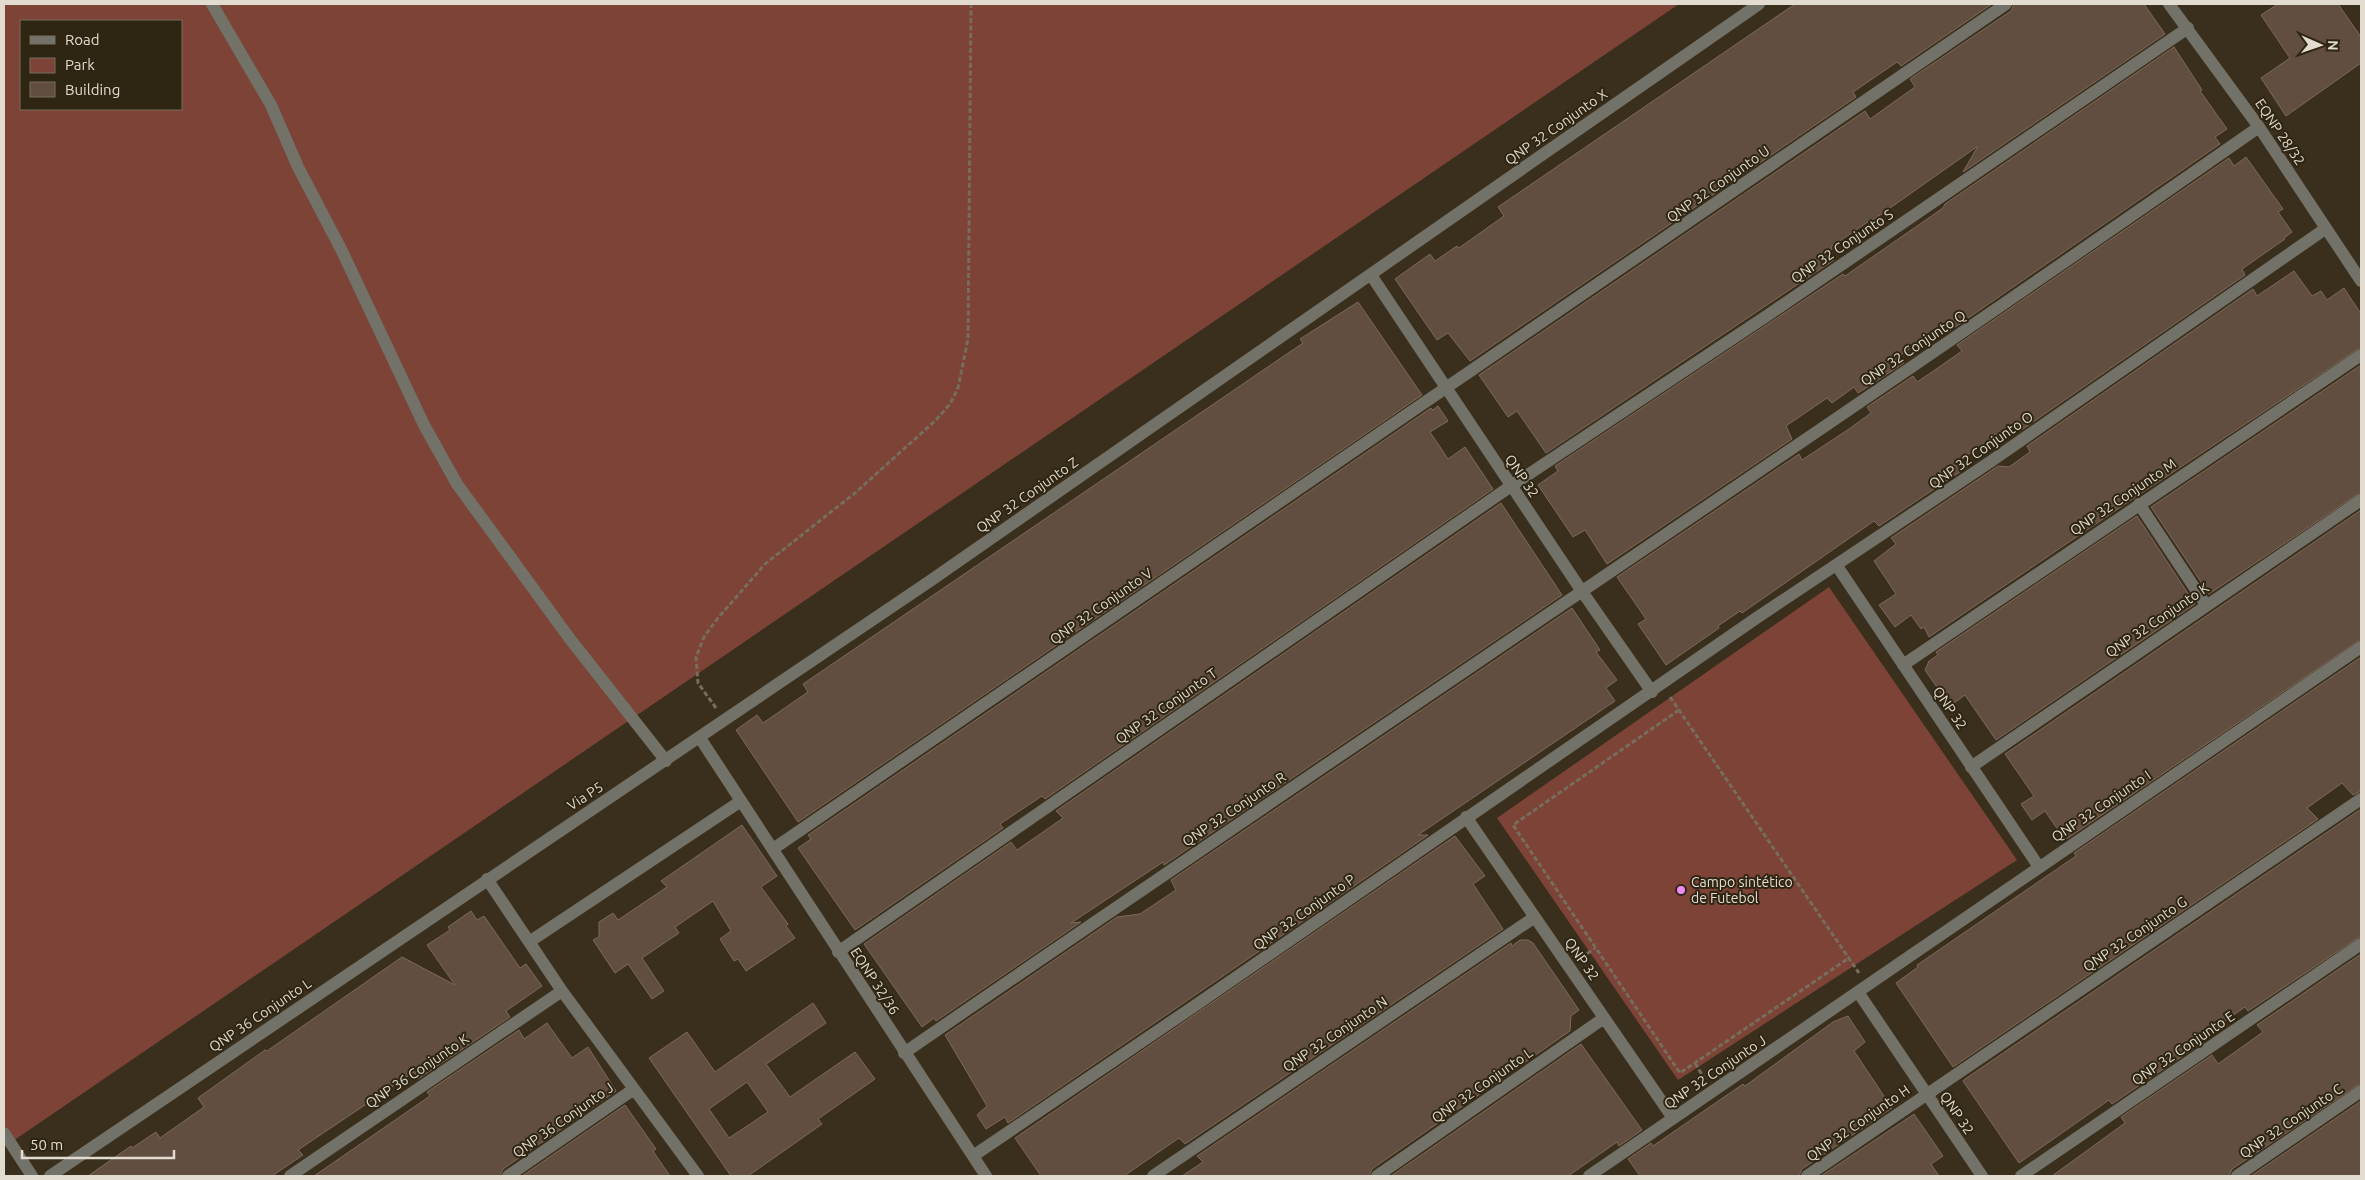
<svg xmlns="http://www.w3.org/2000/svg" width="2365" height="1180" font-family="Ubuntu,sans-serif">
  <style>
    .green { fill: #7c4336; fill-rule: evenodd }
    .building { fill: #614e40; stroke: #7d695a; fill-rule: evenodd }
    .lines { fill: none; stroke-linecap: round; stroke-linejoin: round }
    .path { stroke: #766d5d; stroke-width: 3; stroke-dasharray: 5 2.5; stroke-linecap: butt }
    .minor { stroke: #727268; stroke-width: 12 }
    .poi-dot { fill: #ef8bf7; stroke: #2f2513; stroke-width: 2 }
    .labels { text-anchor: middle; stroke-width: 4; stroke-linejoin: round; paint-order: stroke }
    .street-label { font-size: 14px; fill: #e1dbd0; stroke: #2f2513 }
    .poi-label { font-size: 14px; fill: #e1dbd0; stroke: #2f2513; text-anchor: start }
  </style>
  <rect width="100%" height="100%" fill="#3a2f1d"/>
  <!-- green -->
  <path class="green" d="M4,4H1679L10,1143L4,1133ZM21,21H181V109H21Z
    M1829,587L2017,860L1678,1080L1497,818Z"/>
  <!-- building -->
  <path class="building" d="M1795,4H1992L1901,66L1897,62L1853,92L1856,97L1470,361L1448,333L1437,340L1395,279L1430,254L1435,261L1457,246L1459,248L1504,216L1498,207Z
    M2014,4H2144L2165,34L1963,172L1978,146L1873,220L1872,219L1831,247L1832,249L1828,252L1834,260L1546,453L1517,411L1508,417L1479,375L1865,111L1870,119L1915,87L1910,79L2011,11Z
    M2278,4H2338L2361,37V63L2286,116L2261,78L2290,58L2261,15Z
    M2174,47L2202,90L2200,91L2227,129L2215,137L2220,144L1948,332L1943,326L1899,356L1904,363L1858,393L1854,387L1832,403L1827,398L1786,426L1792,439L1607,564L1585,530L1573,537L1538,485L1558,471L1555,466L1843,274L1845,276L1943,208L1945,204Z
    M2246,157L2283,209L2278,212L2292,232L2284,238L2285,239L2242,269L2245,275L2020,431L2017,424L2013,426L2012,424L1953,465H1970L1879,526L1874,521L1742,613L1740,611L1718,626L1719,628L1666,665L1638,624L1646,619L1617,577L1799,454L1802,460L1849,429L1871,413L1867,407L1913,376L1917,382L1932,372L1962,351L1957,345L2229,158L2234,166Z
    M2294,271L2312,296L2321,291L2327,300L2344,288L2361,314V347L2134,498L1929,637L1924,627L1921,629L1911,615L1895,627L1879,605L1896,594L1874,561L1896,544L1891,538L1998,466L2009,467L2030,452L2027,446L2253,289L2257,296Z
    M1358,302L1422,395L798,822L736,730L757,715L763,723L808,692L803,684L1303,343L1300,339Z
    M2361,365V492L2209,594L2151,507Z
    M1438,406L1448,421L1430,432L1448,459L1465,447L1493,489L1045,799L1042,796L1000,824L1003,828L855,930L798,848L811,839L808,835L1431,408L1433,410Z
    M1501,503L1562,595L1164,865L1163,862L1071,923L1081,922L936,1021L934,1018L922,1027L864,944L1011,842L1017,850L1046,830L1063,818L1056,811Z
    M2361,510V639L2065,840L2045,811L2032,820L2021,804L2034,796L2005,754Z
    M2137,516L2195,604L1996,740L1965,695L1950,706L1925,670L1929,661L1938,655L1936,652Z
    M1572,608L1600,650L1596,652L1617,680L1606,688L1615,701L1418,835H1428L1188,1000L1008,1123L1005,1117L986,1129L977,1115L987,1106L945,1035L1117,917L1140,914L1176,890L1171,880Z
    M2361,657V791L2353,795L2342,783L2307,808L2318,819L1953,1067L1896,983L1918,967L1917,965L2076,856L2074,853Z
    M2361,809V936L2248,1011L2245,1007L2200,1038L2203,1042L2112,1104L2109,1100L2019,1163L1963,1081L1965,1079Z
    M742,825L777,876L761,887L788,924L786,926L795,938L746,971L738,959L734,961L720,939L731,931L713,901L675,927L679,933L642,958L664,991L652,999L628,964L615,973L593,940L599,937V922L613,913L618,920L667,887L661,881Z
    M1455,836L1485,876L1473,884L1503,929L1185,1144L1179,1138L1124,1176H1041L1015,1138Z
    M471,911L477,920L484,916L520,968L526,964L542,986L506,1011L510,1017L418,1079L414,1072L298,1150L303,1155L272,1176H88L131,1146L132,1148L156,1132L160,1138L204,1107L198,1098L265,1050L267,1051L402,957L455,985L427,945L450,930L448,927Z
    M1520,940H1528L1533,943L1579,1010L1571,1016L1570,1031L1372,1169L1369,1176H1182L1203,1162L1197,1156L1511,943L1512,946Z
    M2361,954V1083L2232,1169L2229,1176H2052L2125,1123L2121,1117L2212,1055L2218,1064L2263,1032L2257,1025Z
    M813,1003L826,1023L766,1064L790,1097L855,1052L875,1079L818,1119L822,1124L748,1176H731L649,1058L687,1032L715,1072ZM747,1082L768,1112L729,1138L709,1109Z
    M1848,1016L1865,1042L1854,1051L1892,1108L1802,1169L1799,1176H1640L1628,1159L1651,1143L1653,1146L1743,1084L1745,1086L1833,1022Z
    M547,1023L572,1058L588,1047L616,1091L503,1169L500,1176H314L430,1096L427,1092L519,1030L524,1039Z
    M1581,1044L1642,1130L1619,1146L1617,1142L1568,1176H1391Z
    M2361,1101V1176H2251Z
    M625,1105L656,1149L653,1151L670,1176H522Z
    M1914,1114L1943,1156L1931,1164L1939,1176H1821Z"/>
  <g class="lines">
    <!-- path -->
    <path class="path" d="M1670,697L1859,973
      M716,708L698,683L696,657L704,637L718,618L765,564L855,493L936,420L950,404L958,388L968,339L971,4
      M1679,710L1513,825L1680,1073L1849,958
      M1581,958L1595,948
      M1695,1063L1704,1078"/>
    <!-- minor -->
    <path class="minor" d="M212,4L271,105L298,167L342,251L424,425L457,484L570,639L666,761
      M2169,4L2259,127L2361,281
      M1371,275L1581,590L1652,692
      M2139,504L2206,605
      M1837,566L2039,867
      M1903,665L2361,355
      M700,738L986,1176
      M1971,767L2361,500
      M1466,817L1673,1118
      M773,849L2006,4
      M487,879L562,991L698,1176
      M529,942L741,801
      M838,952L1511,486L1771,313L2188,28
      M1858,992L1982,1176
      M904,1053C1354,743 1811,440 2259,127
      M4,1133L32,1176
      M973,1156L1193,1007L1755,619L1990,462L2325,229
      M50,1176L930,581L1759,4
      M290,1176L562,991
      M508,1176L634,1089
      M1153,1176L1535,917
      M1377,1176L1604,1018
      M1589,1176L2361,647
      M1807,1176L2361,799
      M2021,1176L2361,944
      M2237,1176L2361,1091"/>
  </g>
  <!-- markers -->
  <circle class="poi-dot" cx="1681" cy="890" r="5"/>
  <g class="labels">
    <!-- street labels -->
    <g class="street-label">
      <text transform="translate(1556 127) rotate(-35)" y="5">QNP 32 Conjunto X</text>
      <text transform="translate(2280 132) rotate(56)" y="5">EQNP 28/32</text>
      <text transform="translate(1718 184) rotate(-35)" y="5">QNP 32 Conjunto U</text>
      <text transform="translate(1842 246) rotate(-34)" y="5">QNP 32 Conjunto S</text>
      <text transform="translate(1913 348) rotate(-34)" y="5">QNP 32 Conjunto Q</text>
      <text transform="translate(1981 450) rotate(-35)" y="5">QNP 32 Conjunto O</text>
      <text transform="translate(1522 476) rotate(56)" y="5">QNP 32</text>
      <text transform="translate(1027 495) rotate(-35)" y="5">QNP 32 Conjunto Z</text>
      <text transform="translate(2123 497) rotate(-34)" y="5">QNP 32 Conjunto M</text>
      <text transform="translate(1101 606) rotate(-35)" y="5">QNP 32 Conjunto V</text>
      <text transform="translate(2157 620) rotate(-34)" y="5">QNP 32 Conjunto K</text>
      <text transform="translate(1166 706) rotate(-35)" y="5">QNP 32 Conjunto T</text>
      <text transform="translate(1950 708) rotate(56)" y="5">QNP 32</text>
      <text transform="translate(585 796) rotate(-33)" y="5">Via P5</text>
      <text transform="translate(2101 806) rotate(-34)" y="5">QNP 32 Conjunto I</text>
      <text transform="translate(1234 809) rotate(-34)" y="5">QNP 32 Conjunto R</text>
      <text transform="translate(1304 912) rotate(-35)" y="5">QNP 32 Conjunto P</text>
      <text transform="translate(2135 934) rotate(-34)" y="5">QNP 32 Conjunto G</text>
      <text transform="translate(1582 959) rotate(55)" y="5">QNP 32</text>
      <text transform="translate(875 981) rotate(57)" y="5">EQNP 32/36</text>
      <text transform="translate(260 1015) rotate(-34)" y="5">QNP 36 Conjunto L</text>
      <text transform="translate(1335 1034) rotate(-34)" y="5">QNP 32 Conjunto N</text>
      <text transform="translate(2183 1048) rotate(-34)" y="5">QNP 32 Conjunto E</text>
      <text transform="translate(417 1071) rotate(-34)" y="5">QNP 36 Conjunto K</text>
      <text transform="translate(1715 1072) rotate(-34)" y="5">QNP 32 Conjunto J</text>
      <text transform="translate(1482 1085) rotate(-35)" y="5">QNP 32 Conjunto L</text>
      <text transform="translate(1957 1113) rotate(56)" y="5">QNP 32</text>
      <text transform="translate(563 1120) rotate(-35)" y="5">QNP 36 Conjunto J</text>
      <text transform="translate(2291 1121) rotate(-34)" y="5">QNP 32 Conjunto C</text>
      <text transform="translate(1858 1123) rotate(-35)" y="5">QNP 32 Conjunto H</text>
    </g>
    <!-- poi labels -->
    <g class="poi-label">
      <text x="1691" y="887">Campo sintético<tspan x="1691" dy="16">de Futebol</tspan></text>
    </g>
  </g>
  <!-- border -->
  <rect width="2365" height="1180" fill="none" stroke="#e1dbd0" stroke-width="10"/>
  <!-- legend -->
  <rect x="20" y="20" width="162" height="90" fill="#2f2513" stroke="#766e5f"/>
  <rect x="30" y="36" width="25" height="8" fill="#727268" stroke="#766e5f"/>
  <text x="65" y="45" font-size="15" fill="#e1dbd0">Road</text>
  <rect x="30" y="58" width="25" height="15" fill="#7c4336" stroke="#766e5f"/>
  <text x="65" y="70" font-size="15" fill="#e1dbd0">Park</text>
  <rect x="30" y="82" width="25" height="15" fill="#614e40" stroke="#766e5f"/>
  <text x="65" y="95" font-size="15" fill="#e1dbd0">Building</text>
  <!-- north arrow -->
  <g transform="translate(2320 45) rotate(92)" stroke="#2f2513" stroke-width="4" paint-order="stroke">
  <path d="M0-4L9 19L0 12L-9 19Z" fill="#e1dbd0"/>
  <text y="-8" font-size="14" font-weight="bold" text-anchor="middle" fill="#e1dbd0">N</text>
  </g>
  <!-- scale -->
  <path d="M22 1150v8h152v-8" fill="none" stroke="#e1dbd0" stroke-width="2.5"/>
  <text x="30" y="1150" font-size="15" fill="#e1dbd0" stroke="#2f2513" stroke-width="4" paint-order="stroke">50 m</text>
</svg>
